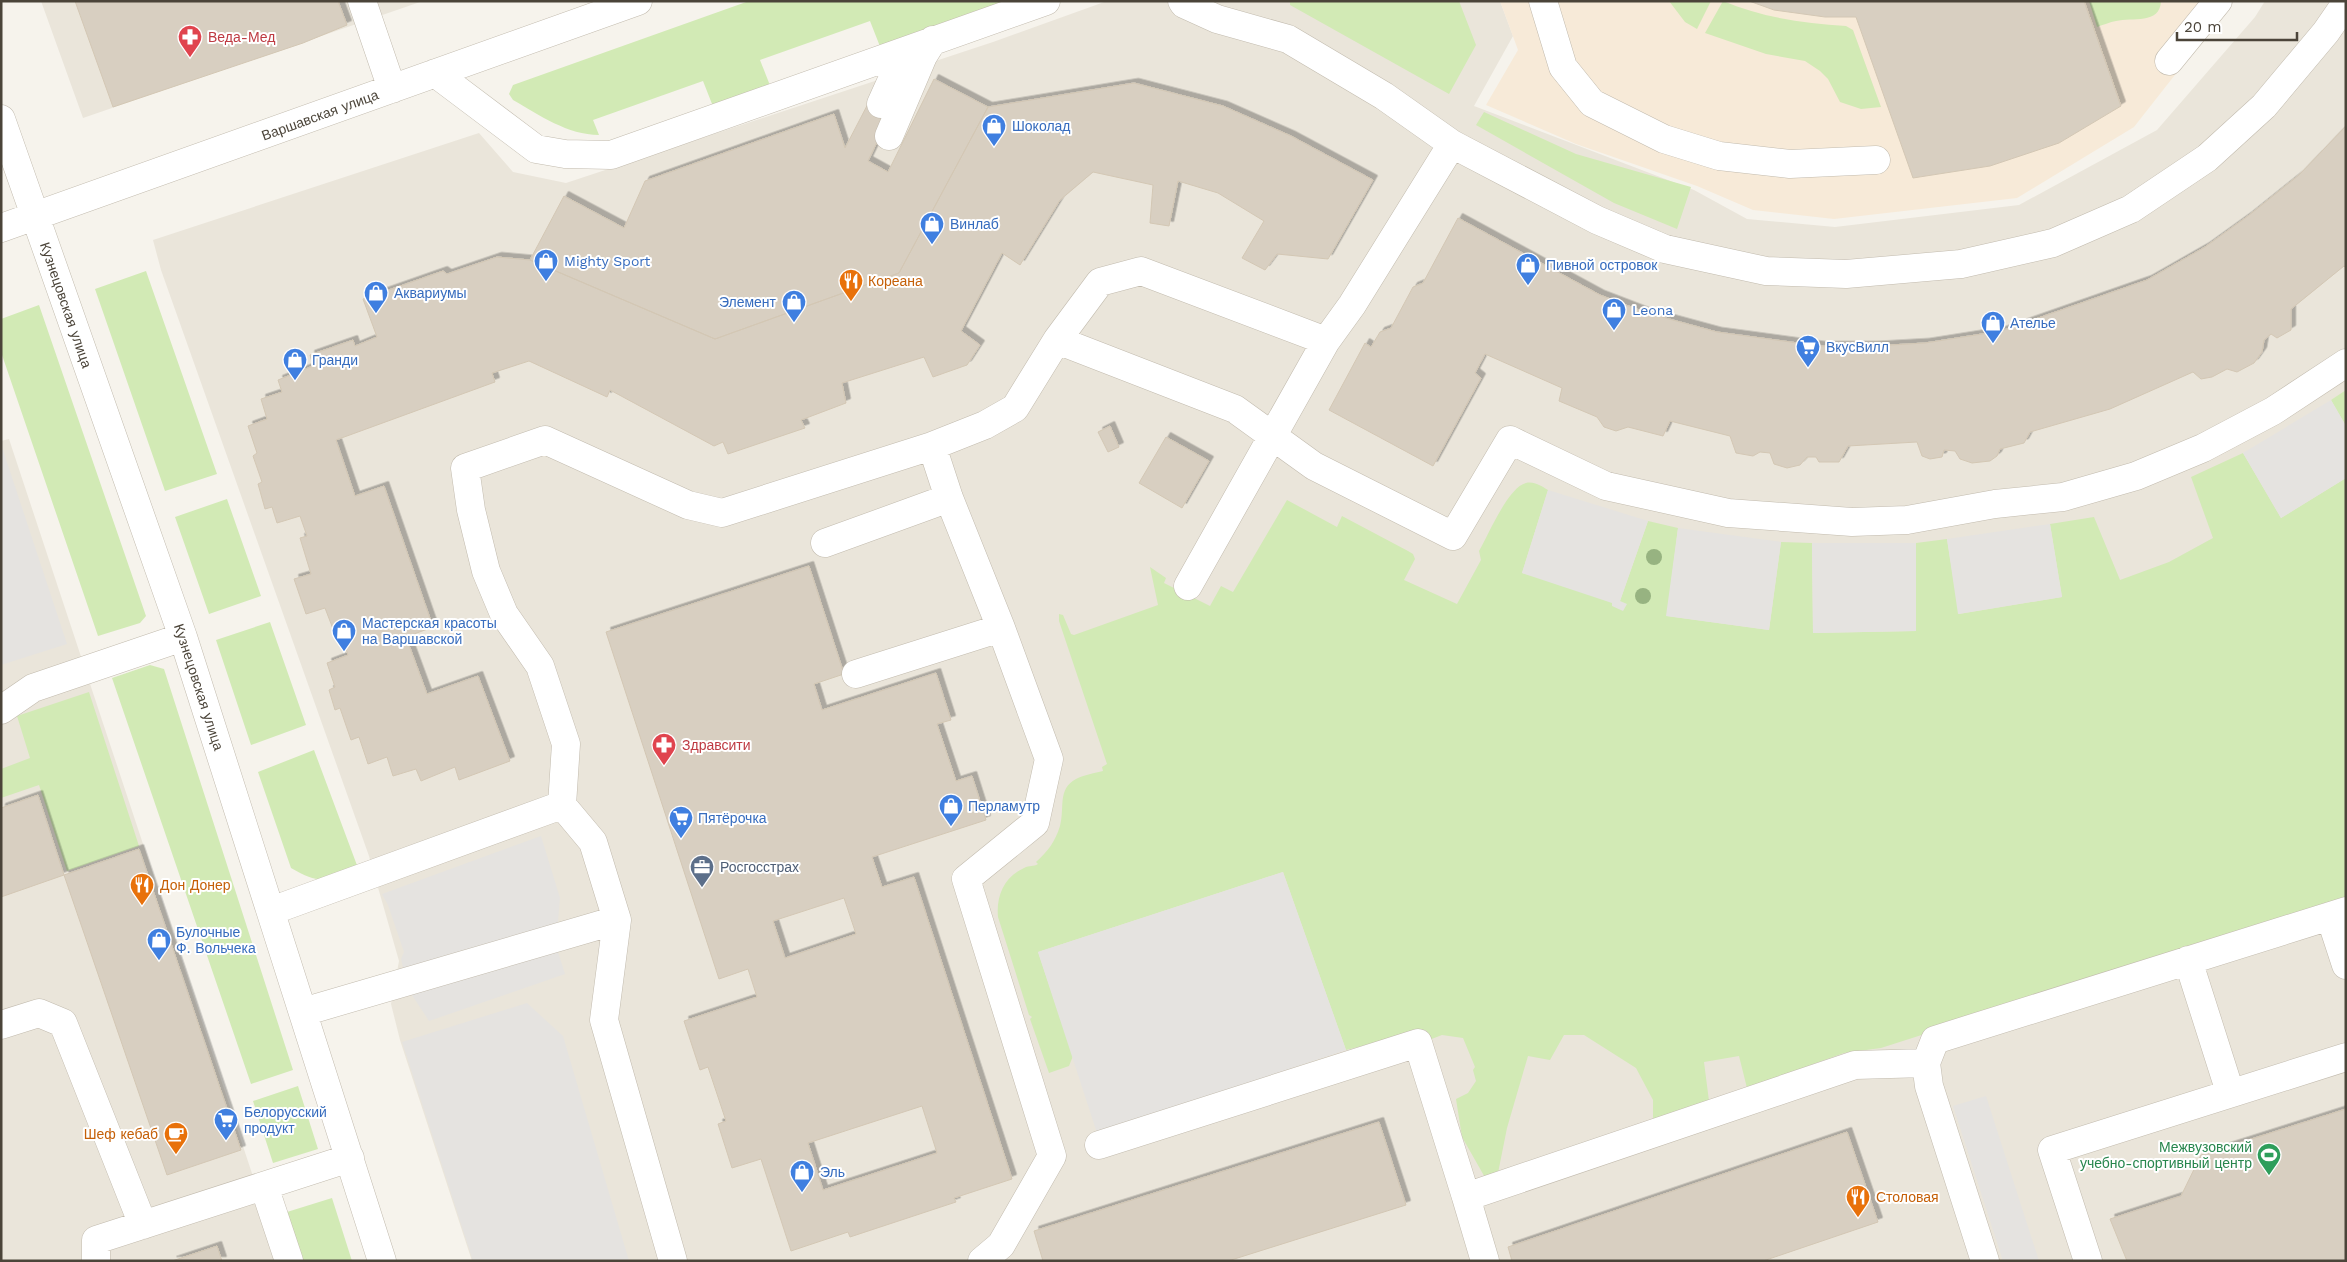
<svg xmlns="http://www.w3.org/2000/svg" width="2347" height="1262" font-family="'Work Sans',sans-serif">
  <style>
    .residential { fill: #eae5da }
    .commercial { fill: #f7ead8 }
    .green { fill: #d2eab5 }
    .parking { fill: #e5e3e0 }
    .building { fill: #d8cfc1; stroke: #d3c7b4; fill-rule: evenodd; filter: url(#shadow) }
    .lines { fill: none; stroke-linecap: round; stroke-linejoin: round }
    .minor-casing { stroke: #c2bbae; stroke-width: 29 }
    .minor { stroke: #fff; stroke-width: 28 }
    .tree { fill: #97b381 }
    .labels { text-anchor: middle; stroke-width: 4; stroke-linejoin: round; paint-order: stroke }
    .health-label { font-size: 14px; fill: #be3a42; stroke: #fff; text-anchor: start }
    .street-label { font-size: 14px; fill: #4b4439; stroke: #fff }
    .shop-label { font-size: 14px; fill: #366cbe; stroke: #fff; text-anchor: start }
    .food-label { font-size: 14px; fill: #c56008; stroke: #fff; text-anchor: start }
    .service-label { font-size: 14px; fill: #4e5e75; stroke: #fff; text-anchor: start }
    .leisure-label { font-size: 14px; fill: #27864d; stroke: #fff; text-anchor: end }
  </style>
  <defs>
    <filter id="shadow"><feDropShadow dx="4.5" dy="-4.5" stdDeviation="0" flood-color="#0004"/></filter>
  </defs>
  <rect width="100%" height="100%" fill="#f6f3ec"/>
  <!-- residential -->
  <path class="residential" d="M41,1H423L83,118Z
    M1107,1H1500L1513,36L1474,106L1694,190L1747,219L1835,227L2019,205L2157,130L2255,17L2265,1H2346V1261H472L400,1040L391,1004L399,961L369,856L161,270L153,240L479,133L513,172L566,183L993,42Z
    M9,439L281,1261H1V441Z"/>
  <!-- commercial -->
  <path class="commercial" d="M1500,1H2233L2134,127L2017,198L1834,219L1753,210L1697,186L1576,144L1486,105L1518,50Z"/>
  <!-- green -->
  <path class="green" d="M749,1H1000L1002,6L881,49L870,21L760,60L771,88L714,109L703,81L593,120L599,135C568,135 539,115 513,100L509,94L513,85Z
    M1290,1H1459L1476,45L1449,94L1290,5Z
    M1669,1H1711L1697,29L1685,22Z
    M1723,1C1763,18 1804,23 1846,26L1853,30L1881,107L1861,109L1840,102L1828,79L1820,71L1805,61L1766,54L1705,33Z
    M2089,1H2161C2160,25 2132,17 2116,21C2110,22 2103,25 2097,27Z
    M1484,112L1576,154L1691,187L1677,229L1614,203L1476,125Z
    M146,271L217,474L165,491L95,289Z
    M39,305L146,616L140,623L98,636L1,352V319Z
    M2346,390V426L2331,400Z
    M2243,453L2281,518L2346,478V899L1881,1048L1844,1053L1747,1088L1739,1056L1704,1062L1709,1101L1653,1119V1100L1636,1068L1584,1035H1564L1550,1060L1528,1056L1507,1128L1497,1178L1487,1181L1462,1137L1456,1099L1468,1093L1476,1081L1473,1070L1475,1067L1463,1038L1442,1035L1429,1040L1426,1030L1346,1050L1283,872L1038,952L1073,1056L1069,1066L1049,1073L1030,1019L1032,1017L1029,1015L998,917C996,896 1004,877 1024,868C1030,865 1033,867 1038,864L1036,862C1048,851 1055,842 1060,826C1065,808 1057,789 1076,779C1084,775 1095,773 1103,771L1102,767L1107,764L1059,621V614L1063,615L1071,634L1074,635L1158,605L1150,567L1166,578L1164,583L1210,606L1221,586L1233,592L1287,500L1337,527L1342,516L1408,551L1413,554L1415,559L1404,580L1457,604L1481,560L1479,551C1488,536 1508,487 1526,483C1534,481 1541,486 1548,490L1522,573L1620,601L1648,521L1678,528L1667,616L1769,630L1781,542L1812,543L1813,633L1916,631V543L1947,539L1959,614L2062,597L2050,524L2094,517L2120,580L2169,562L2213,538L2191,477Z
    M227,499L261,596L209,614L175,517Z
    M270,622L306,725L251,745L216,640Z
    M150,665L164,669L293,1070L251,1084L112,678Z
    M89,692L139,846L67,871L39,785L1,798V769L30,758L17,716Z
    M314,750L358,868C327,880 322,886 291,868L258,772Z
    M298,1086L318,1149L273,1163L253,1101Z
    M332,1198L352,1261H303L287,1212Z"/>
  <!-- parking -->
  <path class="parking" d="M2331,400L2346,426V478L2281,518L2243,453Z
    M1,444L67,644L1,665Z
    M1548,490L1648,521L1620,601L1627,604L1623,611L1612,606V603L1522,573Z
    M2050,524L2062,597L1958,614L1947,539Z
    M1678,528L1781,542L1769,630L1666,616Z
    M1812,543H1916V631L1813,633Z
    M541,836L560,898L556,946L565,974L429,1021L408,989L401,959L404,952L388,905L382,894Z
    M1283,872L1346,1050L1097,1133L1038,952Z
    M527,1003L563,1036L629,1261H473L402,1042Z
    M1986,1096L2039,1261H2003L1953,1106Z"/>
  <!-- building -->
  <path class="building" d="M75,1H338L347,25L303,43L113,107Z
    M1749,1H2084L2121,106L2059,143L1990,166L1913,178L1856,17H1825L1774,10Z
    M934,79L988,107L899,273L715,339L530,260L564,196L624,228L645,181L834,114L845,148L871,98L893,109L868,161L888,172Z
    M1134,83L1223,106L1291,136L1373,180L1328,259L1277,254L1265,270L1242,258L1264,221L1218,193L1178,181L1169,226L1150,223L1153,185L1093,172L1060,200L1020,265L1002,253L961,331L980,345L967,365L933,377L924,357L842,383L846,403L801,420L805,428L728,454L723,442L714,446L610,390L607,397L529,361L492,373L495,382L336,440L355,496L384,486L433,627L406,637L427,694L478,676L510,761L459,780L455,767L421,781L416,769L393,776L387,757L368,764L359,737L351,740L340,708L335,710L329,690L335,687L327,663L348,655L343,640L338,642L325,608L306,614L294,579L311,574L300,538L307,536L300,516L277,523L272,507L265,509L258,484L262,482L253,456L257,453L248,426L267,419L261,399L282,392L278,380L313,366L310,355L353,340L355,346L377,337L363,299L443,271L447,274L497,257L530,260L715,339L899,273L988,107Z
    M2346,126V268L2344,266L2291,309V330L2277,338L2271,334L2264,340L2262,352L2254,363L2237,372L2227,369L2212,377L2201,379L2193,372L2110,409L2030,432L2024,443L2000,449L1997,456L1990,461L1972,463L1960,459L1955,451L1944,450L1942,457L1930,459L1922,456L1917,442L1848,446L1839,462H1819L1816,457H1807L1800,465L1787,468L1774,464L1770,453L1760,452L1753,456L1736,453L1730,436L1670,421L1663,436L1628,427L1616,431L1604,427L1597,417L1559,401L1562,388L1485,354L1475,373L1481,378L1433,466L1329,410L1365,343L1371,347L1380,332L1391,328L1413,287L1423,283L1458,218L1600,295L1647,313L1717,332L1820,346H1873L1925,343L2001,331L2147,280L2205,247L2248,216L2299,175Z
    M1110,426L1119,447L1108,452L1098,432Z
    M1166,437L1209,461L1182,508L1139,483Z
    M809,566L844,674L814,684L822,710L936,673L951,720L937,724L956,781L972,776L986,820L872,857L882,887L914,877L1012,1179L954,1198L956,1202L850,1237L848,1232L791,1251L761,1159L732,1168L718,1124L726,1121L708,1067L700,1070L684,1021L757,997L748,969L719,979L606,632ZM844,898L856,934L785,958L773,921ZM922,1106L937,1153L823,1190L808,1143Z
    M38,795L64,875L1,897V808Z
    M139,849L241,1150L167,1175L64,875Z
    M2346,1109V1261H2127L2110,1219L2181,1196L2201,1155Z
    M1379,1122L1406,1205L1228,1261H1043L1034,1231Z
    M1847,1132L1878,1222L1763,1261H1512L1508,1247Z
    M217,1246L222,1261H172Z"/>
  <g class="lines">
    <defs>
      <path id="minor" d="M362,1L392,89
        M1543,1L1563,67L1592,103L1664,139L1719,156L1790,164L1876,160
        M2169,61L2218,1
        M435,73L536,149L565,154L611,155L1046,1
        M881,104L905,51
        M1,119L183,637L382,1261
        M889,136L923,56L933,40
        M1452,144L1597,220L1665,249L1766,271L1846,274L1961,264L2053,243L2131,209L2207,158L2264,106L2326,32L2346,3
        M1,228L638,1
        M1057,340L1235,409L1314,466L1453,536L1510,440L1606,486L1728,513L1852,522L1907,520L1995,504L2063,497L2136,476L2203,448L2273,411L2346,363
        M932,446L985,425L1015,408L1057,340L1100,282L1141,271L1326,341L1352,305L1452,144L1384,96L1288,39L1217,19L1184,4L1182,1
        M825,543L949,498
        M1188,586L1326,341
        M856,674L1001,628
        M1,710L33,688L183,637
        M562,805L593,842L617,920L604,1020L673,1261
        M271,911L562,805L566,744L540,666L504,614L486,571L471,510L465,468L545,440L688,505L722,513L932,446L949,498L1001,628L1049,759L1035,823L966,879L1052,1156L1001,1245L982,1261
        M2330,916L2346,965
        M2188,960L2230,1092
        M303,1012L617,920
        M1,1025L39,1013L63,1023L143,1225
        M1099,1145L1418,1043L1466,1197
        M264,1186L289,1261
        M96,1261V1240L350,1158
        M1485,1261L1466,1197L1855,1065L1926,1063
        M1985,1261L1929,1086L1926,1063L1935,1040L2346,911
        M2088,1261L2052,1150L2346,1057"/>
    </defs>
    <!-- minor casing -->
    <use href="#minor" class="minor-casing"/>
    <!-- minor -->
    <use href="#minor" class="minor"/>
  </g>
  <!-- trees -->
  <g class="tree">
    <circle cx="1654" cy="557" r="8"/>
    <circle cx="1643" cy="596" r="8"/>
  </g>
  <!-- icons -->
  <defs>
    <symbol id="pharmacy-pin" viewBox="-11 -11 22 30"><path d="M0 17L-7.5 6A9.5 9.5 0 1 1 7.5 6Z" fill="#e0444e" stroke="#fff"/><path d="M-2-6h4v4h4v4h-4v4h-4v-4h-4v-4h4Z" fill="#fff"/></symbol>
    <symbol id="shop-pin" viewBox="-11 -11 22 30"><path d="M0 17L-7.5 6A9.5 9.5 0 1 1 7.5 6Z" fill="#3f7fe0" stroke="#fff"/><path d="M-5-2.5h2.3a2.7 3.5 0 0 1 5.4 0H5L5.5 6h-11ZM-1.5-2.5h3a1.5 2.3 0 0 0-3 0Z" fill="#fff"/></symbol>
    <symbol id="restaurant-pin" viewBox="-11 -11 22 30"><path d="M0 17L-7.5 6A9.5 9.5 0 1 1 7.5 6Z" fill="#e8710a" stroke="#fff"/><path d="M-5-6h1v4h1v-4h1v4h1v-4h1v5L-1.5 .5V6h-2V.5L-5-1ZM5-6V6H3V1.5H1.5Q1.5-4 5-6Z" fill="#fff"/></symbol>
    <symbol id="supermarket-pin" viewBox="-11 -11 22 30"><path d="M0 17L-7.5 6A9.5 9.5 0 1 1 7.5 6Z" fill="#3f7fe0" stroke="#fff"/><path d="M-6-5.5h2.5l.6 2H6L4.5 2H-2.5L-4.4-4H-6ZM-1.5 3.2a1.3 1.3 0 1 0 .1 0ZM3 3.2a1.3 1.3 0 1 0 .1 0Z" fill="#fff"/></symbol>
    <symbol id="office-pin" viewBox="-11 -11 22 30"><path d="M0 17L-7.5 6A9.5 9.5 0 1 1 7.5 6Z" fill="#5c6f8a" stroke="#fff"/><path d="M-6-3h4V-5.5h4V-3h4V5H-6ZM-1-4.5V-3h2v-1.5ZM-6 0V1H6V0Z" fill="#fff"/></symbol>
    <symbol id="cafe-pin" viewBox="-11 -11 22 30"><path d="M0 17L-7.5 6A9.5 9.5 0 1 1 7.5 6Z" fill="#e8710a" stroke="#fff"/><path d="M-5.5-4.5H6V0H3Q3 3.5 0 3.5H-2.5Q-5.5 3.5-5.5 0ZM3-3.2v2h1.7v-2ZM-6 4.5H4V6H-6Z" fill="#fff"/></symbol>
    <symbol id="stadium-pin" viewBox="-11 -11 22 30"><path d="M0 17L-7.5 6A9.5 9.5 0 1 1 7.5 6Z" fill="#2e9e5b" stroke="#fff"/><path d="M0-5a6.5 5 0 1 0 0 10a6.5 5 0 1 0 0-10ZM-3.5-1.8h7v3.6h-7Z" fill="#fff"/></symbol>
  </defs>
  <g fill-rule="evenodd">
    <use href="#pharmacy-pin" x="176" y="23" width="28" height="38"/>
    <use href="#shop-pin" x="980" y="112" width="28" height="38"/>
    <use href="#shop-pin" x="918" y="210" width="28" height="38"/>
    <use href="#shop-pin" x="532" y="247" width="28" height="38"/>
    <use href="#shop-pin" x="1514" y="251" width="28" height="38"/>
    <use href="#restaurant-pin" x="837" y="267" width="28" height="38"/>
    <use href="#shop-pin" x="362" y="279" width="28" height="38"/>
    <use href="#shop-pin" x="780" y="288" width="28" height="38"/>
    <use href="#shop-pin" x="1600" y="296" width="28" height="38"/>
    <use href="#shop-pin" x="1979" y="309" width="28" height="38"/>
    <use href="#supermarket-pin" x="1794" y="333" width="28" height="38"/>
    <use href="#shop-pin" x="281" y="346" width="28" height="38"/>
    <use href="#shop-pin" x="330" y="617" width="28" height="38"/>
    <use href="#pharmacy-pin" x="650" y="731" width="28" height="38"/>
    <use href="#shop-pin" x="937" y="792" width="28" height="38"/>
    <use href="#supermarket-pin" x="667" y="804" width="28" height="38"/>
    <use href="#office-pin" x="688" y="853" width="28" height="38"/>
    <use href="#restaurant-pin" x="128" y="871" width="28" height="38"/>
    <use href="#shop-pin" x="145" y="926" width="28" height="38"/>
    <use href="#supermarket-pin" x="212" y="1106" width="28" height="38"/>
    <use href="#cafe-pin" x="162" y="1120" width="28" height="38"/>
    <use href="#stadium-pin" x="2255" y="1141" width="28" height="38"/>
    <use href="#shop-pin" x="788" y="1158" width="28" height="38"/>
    <use href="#restaurant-pin" x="1844" y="1183" width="28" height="38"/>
  </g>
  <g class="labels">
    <!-- health labels -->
    <g class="health-label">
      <text x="208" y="42">Веда-Мед</text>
      <text x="682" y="750">Здравсити</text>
    </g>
    <!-- street labels -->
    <g class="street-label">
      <text transform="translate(320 115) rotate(-20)" y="5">Варшавская улица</text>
      <text transform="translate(66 305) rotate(71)" y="5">Кузнецовская улица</text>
      <text transform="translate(199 687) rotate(72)" y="5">Кузнецовская улица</text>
    </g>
    <!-- shop labels -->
    <g class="shop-label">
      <text x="1012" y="131">Шоколад</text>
      <text x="950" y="229">Винлаб</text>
      <text x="564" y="266">Mighty Sport</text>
      <text x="1546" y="270">Пивной островок</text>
      <text x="394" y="298">Аквариумы</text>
      <text x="776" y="307" text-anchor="end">Элемент</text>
      <text x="1632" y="315">Leona</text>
      <text x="2010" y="328">Ателье</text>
      <text x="1826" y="352">ВкусВилл</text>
      <text x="312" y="365">Гранди</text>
      <text x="362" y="628">Мастерская красоты<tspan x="362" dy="16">на Варшавской</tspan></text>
      <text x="968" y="811">Перламутр</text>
      <text x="698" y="823">Пятёрочка</text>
      <text x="176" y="937">Булочные<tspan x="176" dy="16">Ф. Вольчека</tspan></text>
      <text x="244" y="1117">Белорусский<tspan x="244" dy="16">продукт</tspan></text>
      <text x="820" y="1177">Эль</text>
    </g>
    <!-- food labels -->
    <g class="food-label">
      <text x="868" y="286">Кореана</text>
      <text x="160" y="890">Дон Донер</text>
      <text x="158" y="1139" text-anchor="end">Шеф кебаб</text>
      <text x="1876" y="1202">Столовая</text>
    </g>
    <!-- service labels -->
    <g class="service-label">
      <text x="720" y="872">Росгосстрах</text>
    </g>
    <!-- leisure labels -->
    <g class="leisure-label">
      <text x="2252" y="1152">Межвузовский<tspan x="2252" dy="16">учебно-спортивный центр</tspan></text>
    </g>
  </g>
  <!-- border -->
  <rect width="2347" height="1262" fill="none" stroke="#4b4439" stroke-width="5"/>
  <!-- scale -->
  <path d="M2177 32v8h120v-8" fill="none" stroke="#4b4439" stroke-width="2.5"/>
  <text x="2184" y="32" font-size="15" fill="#4b4439" stroke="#ffffff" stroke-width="4" paint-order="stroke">20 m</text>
</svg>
